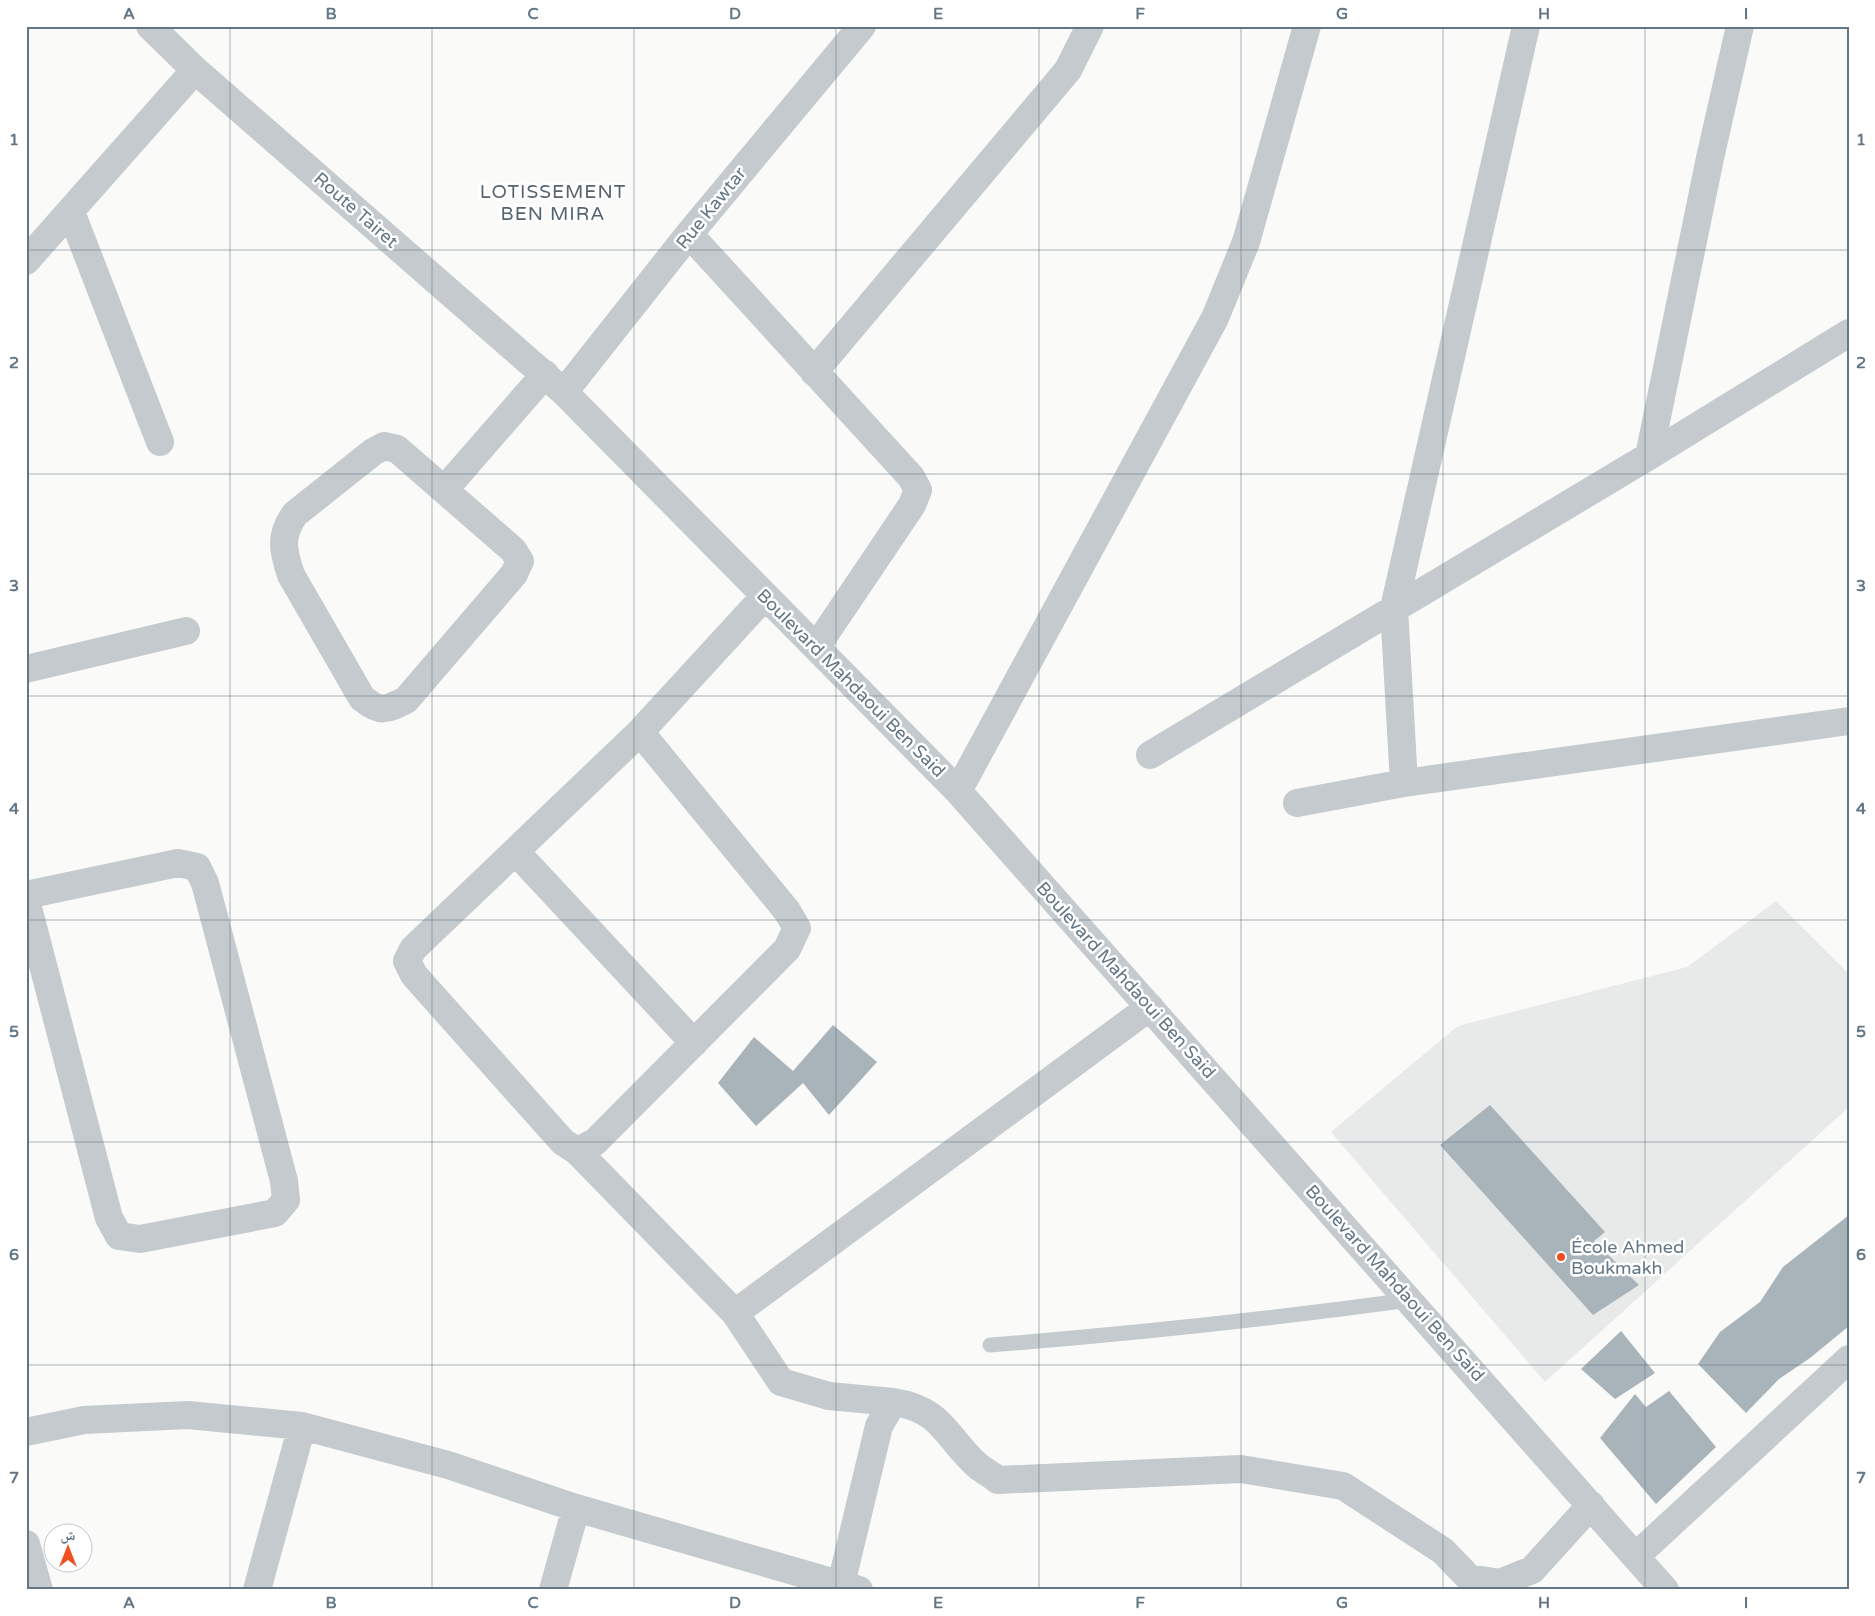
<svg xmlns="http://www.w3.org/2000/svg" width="1875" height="1616" font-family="'Varela Round','Noto Naskh Arabic',sans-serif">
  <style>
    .built { fill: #e8e9e9 }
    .building { fill: #a9b3ba }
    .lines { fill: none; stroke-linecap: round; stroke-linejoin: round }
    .service { stroke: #c5cace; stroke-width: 15 }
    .minor { stroke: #c5cace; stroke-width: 28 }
    .grid { fill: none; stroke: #637685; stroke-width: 1; stroke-opacity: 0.55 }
    .poi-dot { fill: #ef5023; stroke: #fff; stroke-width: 2 }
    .labels { text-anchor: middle; stroke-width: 5; stroke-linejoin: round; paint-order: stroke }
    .street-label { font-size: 18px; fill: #637685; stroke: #fff }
    .poi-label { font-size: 18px; fill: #637685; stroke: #fff; text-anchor: start }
    .neighbourhood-label { font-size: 19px; letter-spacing: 1px; fill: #56646f; stroke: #fff }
    .neatline { fill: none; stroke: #637685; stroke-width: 2 }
    .grid-label { font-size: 16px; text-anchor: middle; font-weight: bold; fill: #637685 }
  </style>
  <rect width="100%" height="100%" fill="#fafaf8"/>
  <!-- built -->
  <path class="built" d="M1776,901L1849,974V1107L1545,1382L1331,1132L1458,1026L1687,967Z"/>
  <!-- building -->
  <path class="building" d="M833,1025L877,1062L829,1115L803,1083L756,1126L718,1083L754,1037L793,1071Z
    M1490,1105L1605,1232L1594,1241L1639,1285L1593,1315L1440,1145Z
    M1849,1215V1326L1810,1358L1779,1379L1746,1413L1698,1364L1720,1332L1760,1302L1783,1267Z
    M1621,1331L1655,1373L1615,1399L1581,1369Z
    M1669,1391L1716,1447L1656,1504L1600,1438L1635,1394L1646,1407Z"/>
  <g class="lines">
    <!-- service -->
    <path class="service" d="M990,1345C1130,1334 1270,1319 1409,1300"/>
    <!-- minor -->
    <path class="minor" d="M150,26L195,70L564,392L958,791L1665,1590
      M71,212L160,442
      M689,234L911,477L918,490L912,505L817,646
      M26,261L195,70
      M814,372L1068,70L1090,26
      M564,392L689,234L862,26
      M384,446L397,449L513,550L520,561L514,574L406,700C386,710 380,713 362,698L291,575C283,551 279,536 295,514L373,452Z
      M1649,456L1710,158L1740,26
      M445,489L545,374
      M765,596L640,732L413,949L407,961L414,975L563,1142L577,1151L735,1313L781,1382L829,1396L893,1402
      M26,669L186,631
      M1150,755L1649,456L1849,333
      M1404,783L1394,608L1526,26
      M958,791L1215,318L1246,242L1307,26
      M1297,803L1404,783L1849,721
      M516,852L694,1043
      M26,895L178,863L197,867L205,883L284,1181L286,1200L275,1213L140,1239L119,1236L109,1218L26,900
      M577,1151L595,1142L787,949L797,928L787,911L640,732
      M735,1313L1150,1007
      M26,1432L84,1420L188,1415L302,1426L448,1465L576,1508L859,1590
      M26,1544L39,1590
      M1636,1556L1849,1359
      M841,1584L879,1426L893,1402C943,1409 946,1438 978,1466C984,1471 992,1475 998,1480L1241,1469L1343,1486L1443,1551L1469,1578L1500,1583L1532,1570L1591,1505
      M257,1590L302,1426
      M553,1590L576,1508"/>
  </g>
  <!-- grid -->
  <path class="grid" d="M230,26V1590M432,26V1590M634,26V1590M836,26V1590M1039,26V1590M1241,26V1590M1443,26V1590M1645,26V1590M26,250H1849M26,474H1849M26,696H1849M26,920H1849M26,1142H1849M26,1365H1849"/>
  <!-- markers -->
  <circle class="poi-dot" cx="1561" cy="1257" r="5"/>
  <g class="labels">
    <!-- street labels -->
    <g class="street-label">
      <text transform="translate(711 208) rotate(-51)" y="6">Rue Kawtar</text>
      <text transform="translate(356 210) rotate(41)" y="6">Route Tairet</text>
      <text transform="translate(851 683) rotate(45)" y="6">Boulevard Mahdaoui Ben Said</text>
      <text transform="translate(1126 980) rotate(48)" y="6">Boulevard Mahdaoui Ben Said</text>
      <text transform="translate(1395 1283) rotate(48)" y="6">Boulevard Mahdaoui Ben Said</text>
    </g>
    <!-- poi labels -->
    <g class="poi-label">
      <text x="1571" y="1253">École Ahmed<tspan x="1571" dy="21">Boukmakh</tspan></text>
    </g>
    <!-- neighbourhood labels -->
    <g class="neighbourhood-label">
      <text x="553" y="198">LOTISSEMENT<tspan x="553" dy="22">BEN MIRA</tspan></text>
    </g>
  </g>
  <!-- border -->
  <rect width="1875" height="1616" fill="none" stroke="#ffffff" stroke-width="55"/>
  <!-- north arrow -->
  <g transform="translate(68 1548)"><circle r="24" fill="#ffffff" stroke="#c1c8ce"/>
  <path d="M0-4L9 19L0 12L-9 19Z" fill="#ef5023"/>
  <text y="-8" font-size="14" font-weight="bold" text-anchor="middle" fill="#637685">ش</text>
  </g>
  <rect x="28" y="28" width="1820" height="1560" class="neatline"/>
  <g class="grid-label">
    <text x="129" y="19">A</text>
    <text x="331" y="19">B</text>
    <text x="533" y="19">C</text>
    <text x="735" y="19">D</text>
    <text x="938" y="19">E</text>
    <text x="1140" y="19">F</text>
    <text x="1342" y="19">G</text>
    <text x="1544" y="19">H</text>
    <text x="1746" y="19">I</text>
    <text x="14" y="145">1</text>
    <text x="1861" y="145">1</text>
    <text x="14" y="368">2</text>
    <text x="1861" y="368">2</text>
    <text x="14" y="591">3</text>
    <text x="1861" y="591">3</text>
    <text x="14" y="814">4</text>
    <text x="1861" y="814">4</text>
    <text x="14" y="1037">5</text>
    <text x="1861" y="1037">5</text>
    <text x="14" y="1260">6</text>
    <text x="1861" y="1260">6</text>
    <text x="14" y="1483">7</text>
    <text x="1861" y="1483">7</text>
    <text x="129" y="1608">A</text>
    <text x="331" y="1608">B</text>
    <text x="533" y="1608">C</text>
    <text x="735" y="1608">D</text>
    <text x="938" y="1608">E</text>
    <text x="1140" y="1608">F</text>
    <text x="1342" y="1608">G</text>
    <text x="1544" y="1608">H</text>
    <text x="1746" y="1608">I</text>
  </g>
</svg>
